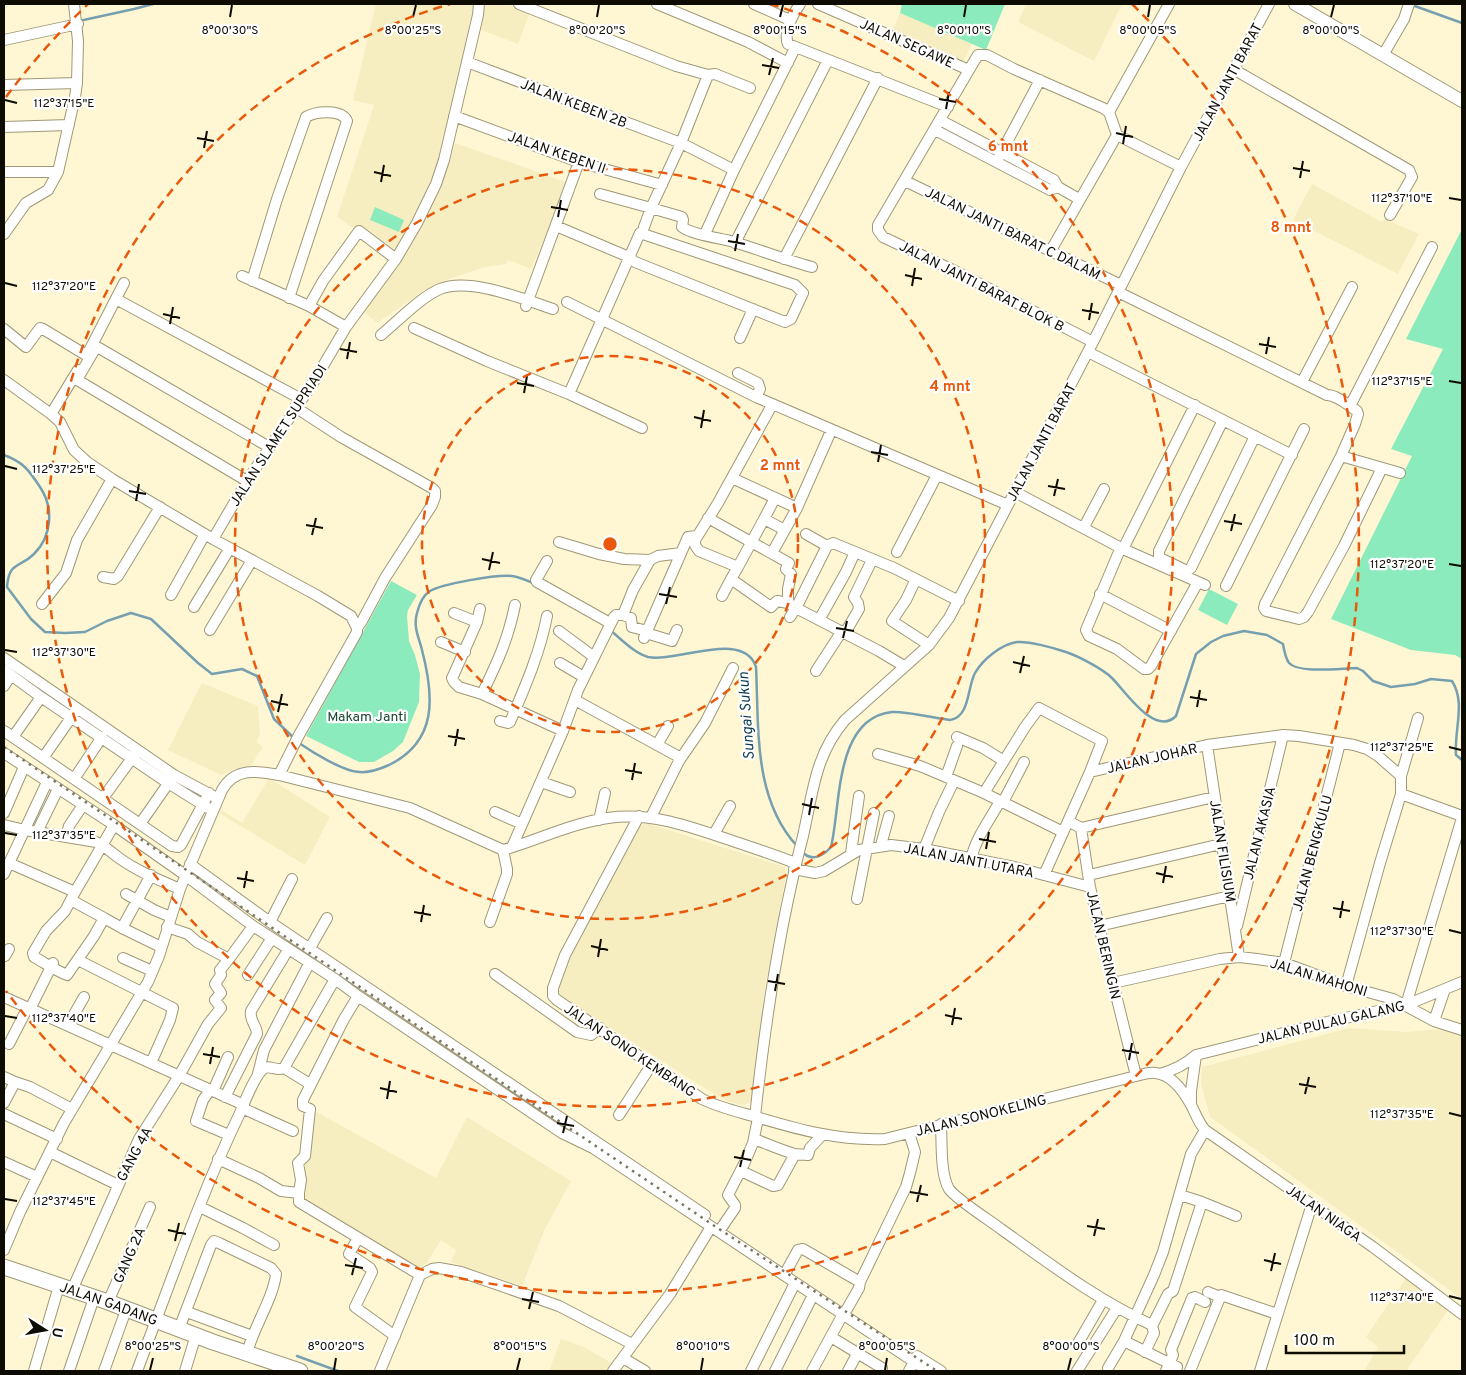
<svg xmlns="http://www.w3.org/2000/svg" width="1466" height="1375" font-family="Overpass,sans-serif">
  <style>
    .built { fill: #f6edc1 }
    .green { fill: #8cebbc }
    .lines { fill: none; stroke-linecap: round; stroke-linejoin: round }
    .stream { stroke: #769fb0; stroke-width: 2.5 }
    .minor-casing { stroke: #9f9877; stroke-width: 12 }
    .major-casing { stroke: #9f9877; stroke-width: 14 }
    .highway-casing { stroke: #9f9877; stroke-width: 17 }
    .minor { stroke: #fff; stroke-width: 10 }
    .major { stroke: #fff; stroke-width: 12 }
    .highway { stroke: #fff; stroke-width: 15 }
    .rail { stroke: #7c7762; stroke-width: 2.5; stroke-dasharray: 2.5 5; stroke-linecap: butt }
    .ticks { fill: none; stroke: #0e0b02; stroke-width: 2 }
    .ring { fill: none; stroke: #e8590c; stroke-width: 2.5; stroke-dasharray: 9 6 }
    .labels { text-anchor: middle; stroke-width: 4.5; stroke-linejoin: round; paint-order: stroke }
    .street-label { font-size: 14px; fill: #0e0b02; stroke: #fff }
    .park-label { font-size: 14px; fill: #1a4632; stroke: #fff }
    .water-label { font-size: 15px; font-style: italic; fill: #0e3e51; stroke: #fff }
    .ticks-label { font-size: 12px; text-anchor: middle; fill: #0e0b02; stroke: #fff; stroke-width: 4.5; stroke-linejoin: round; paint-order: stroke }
    .centre { fill: #e8590c; stroke: #fff; stroke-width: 2.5 }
    .ring-label { font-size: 15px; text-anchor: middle; font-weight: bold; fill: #e8590c; stroke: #fff; stroke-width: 4.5; stroke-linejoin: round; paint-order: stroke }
  </style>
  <rect width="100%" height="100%" fill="#fff7d4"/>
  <!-- built -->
  <path class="built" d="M376,4H475L441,159L421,208L396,253L360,227L353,228L337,217L374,105L353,100Z
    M483,4H507L530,13L518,44L481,30Z
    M1026,4H1122L1094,61L1018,22Z
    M900,13L972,44L962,64L891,34Z
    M455,143L569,183L531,269L508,260L506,264L485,267L432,285L377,323L363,311L392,273L417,232L434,201L448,167Z
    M1312,184L1382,222L1384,219L1419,234L1398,274L1293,220Z
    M202,683L258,706L260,734L257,742L263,747L250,767H240L221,775L168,750Z
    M269,778L330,817L305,865L219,813L221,810L242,823Z
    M649,824L785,867L786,875L765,986L752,1101L744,1105L729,1102L706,1089L560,996L557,987L560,976L639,825Z
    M1349,1028L1407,1032L1438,1029L1462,1034V1299L1210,1117L1201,1084L1202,1067Z
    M311,1109L436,1178L467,1117L571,1181L545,1229L522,1286L451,1262L456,1250L441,1240L426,1264L420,1267L416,1273L299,1201V1168Z
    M1406,1278L1449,1309L1406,1371H1364L1378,1347L1366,1337Z
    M561,1339L584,1347L613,1364L608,1371H549Z"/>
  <!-- green -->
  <path class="green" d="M902,4H1005L986,50L900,13Z
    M375,207L404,220L399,232L370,220Z
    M1462,229V659L1455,655L1411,650L1331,619L1412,456L1391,449L1443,349L1406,339Z
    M391,581L417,595L408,610L407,616L409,641L415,655L420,674L419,702L403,742L393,751L374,762H359L306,736Z
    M1209,589L1238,604L1227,625L1198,610Z"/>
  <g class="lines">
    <!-- stream -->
    <path class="stream" d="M1412,5L1462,23
      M79,21L134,9L153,4
      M4,455C23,462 29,470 40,487C54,508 52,536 34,554C20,568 9,561 7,587L31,619L45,632L65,633L85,632L107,621L131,613L151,619L198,663L212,674L242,669L257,676L274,719L295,739
      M610,630C621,639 634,653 648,657C676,663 744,629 756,667C759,728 753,798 797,846
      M299,743C312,752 344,772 360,772C370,773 380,769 389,765C438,741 434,696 422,650C419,638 413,627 417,613C419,605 422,596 430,591C442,584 497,574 512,576C519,577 526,580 533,583
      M802,852C812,862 823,856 831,847C841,807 834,718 892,712C906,711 934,718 950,720C970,717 967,688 975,673C983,659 1002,644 1017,642C1029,641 1054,648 1066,652C1078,656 1103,669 1112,678C1126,692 1155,737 1176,716L1196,654L1211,642L1223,636L1244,631L1267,635L1283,644C1284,650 1286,659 1289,663C1299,674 1342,668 1357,668L1363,671L1373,681L1391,687L1415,684L1431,679L1452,681C1466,703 1454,729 1456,755L1462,760
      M297,1356L338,1371"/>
    <defs>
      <path id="minor" d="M519,4L676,66L708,75L681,143L651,208L600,194
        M657,4L748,42L788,63
        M754,4L790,20
        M800,4C793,14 783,32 788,44L948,107
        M818,4L969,70
        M4,40L78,24
        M1383,55L1404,19L1409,4
        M467,62L681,143L734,170
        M1233,69L1409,170L1412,177L1390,215
        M708,75L715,74L750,88
        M4,85L77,83
        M1109,112L1169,4
        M454,116L579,162L662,185
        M940,120L1054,180L1058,187L1079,199
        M4,127L69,125
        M935,130L1050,190L1058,187
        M999,157L1040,80
        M4,172H58
        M905,181L1121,285
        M644,227L651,208L682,217L683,220L682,227C693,235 720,238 734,242C760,250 786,260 812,267
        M4,234L26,203L48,190L58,172L75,97L77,83L78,41L74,4
        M705,234L734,170L795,48
        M735,243L828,60
        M1050,252L1117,135
        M784,259L878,78
        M242,276L309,306L346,327
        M252,281L277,199L306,117C316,111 342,109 347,121L289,298
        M1118,292L1327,395C1337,395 1348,405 1357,411L1358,414L1355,424L1341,456L1265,604L1264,608L1266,611L1299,619L1304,617L1308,612L1344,546L1382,468
        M116,299L301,399
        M567,302L756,397L1008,505
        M309,306L323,281L359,231L396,259
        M526,306L579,162
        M414,328L487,361L569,394L640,233L795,285L803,293L791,319L785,322L635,262L629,257L556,226
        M4,329L26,347L40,328L43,329L86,355
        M381,335C397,322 422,296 440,289C470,277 523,299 553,309
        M740,338L753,309
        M1093,342L955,271L883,237L878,230V225L969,70L978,55H987L1014,69L1103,108L1109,112L1117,135L1181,167
        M1088,352L1292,455
        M88,353L124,283
        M738,373L758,383L760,389L756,397
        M4,380L51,414L60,422L74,450L87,462L112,479L213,539L318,596L351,616L357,628
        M1302,382L1352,287
        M569,394L642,428
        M1350,406L1432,247
        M51,414L78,370
        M1223,420L1159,551V557L1162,559L1187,571L1191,568L1255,436
        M1341,456L1400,473
        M732,478L797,508
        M247,481L79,381L78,378L95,349L99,348L269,447
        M1015,492L1123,549L1205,585
        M775,498L764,519L785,530
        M708,518L789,563L786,569L791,574L788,589V603L796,608L827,546L833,543L894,568L959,601
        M764,519L738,567L699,551L695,545V540L718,503L772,405
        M1084,527L1104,489
        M806,534L827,546
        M213,539L247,481L313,383L346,327L396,259L417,223L436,184L444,160L478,15L479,4
        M559,542L599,554L624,559L650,560L658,556L681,553
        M1121,547L1086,630L1089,636L1117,649L1144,669H1148L1151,666L1198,582
        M1123,549L1195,405
        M897,552L937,475
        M772,553L797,508L831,431
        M547,561L536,580L537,582L610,623
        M738,567L731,579L771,607L777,601L788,603
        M103,577L114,579L118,576L160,507
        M916,579L906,600L892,621L929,645
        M1226,586L1304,429
        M1100,594L1171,631
        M171,595L205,534
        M722,596L731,579
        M42,604L66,573L77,540L112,479
        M194,607L230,548
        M454,613L477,622L454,674L452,678L454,682L459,687L482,694L563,731
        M623,615L631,618L632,627L647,631
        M790,617L796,608L879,651L904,666
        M819,620L846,572L855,552
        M477,622L480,609
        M210,630L252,560
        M559,631L594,657
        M646,633L672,641L677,630
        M845,633L859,609L858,603L854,597L872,560
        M644,638L688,537L697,536
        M441,642L465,652
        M4,658L174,775L213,796
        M560,663L584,677
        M4,670L41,697L168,783L208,808
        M816,671L842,631
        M4,686L11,675
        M482,694C497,663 508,640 515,605
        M575,700L681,758
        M500,721L508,723L510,722C525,687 540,653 547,616
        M4,731L172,846L178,847L181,845L209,793
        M13,737L41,697
        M957,737L983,748L1004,761
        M657,745L668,726
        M1207,745L1239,957
        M4,753L114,825L185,875L253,926L335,979L358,996L562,1133L593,1148L928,1371
        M878,754L920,766L984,793L1025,727L1039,708L1102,741L1090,772
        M43,758L75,712
        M279,775L299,735L357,632V628L362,621L385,578L432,505L435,497V491L432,488L341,437L295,407
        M1401,776L1418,718
        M946,777L957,746
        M74,779L102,737
        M541,782L570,792
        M984,793L1063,832
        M103,798L135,754
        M1003,802L1024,762
        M495,812L522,824
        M4,813L24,767
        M639,816L565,955L553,988V996L557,1000L702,1099C718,1107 735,1111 753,1116C797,1129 838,1141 885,1139L1136,1076C1143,1074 1150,1072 1156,1073C1172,1075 1184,1092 1191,1105C1196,1114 1198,1122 1205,1130L1373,1247L1462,1314
        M651,817L679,761L705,723L733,668
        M599,820L605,793
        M1068,821L1081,828L1090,887L1099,926L1136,1076
        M140,824L172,778
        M4,825L25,830L96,842C105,846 111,852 119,858C137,871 159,880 180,889
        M1081,828L1214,797
        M37,832L58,789
        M714,834L730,806
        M66,837L69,826L83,805
        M881,845L889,816
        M512,847L563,731L578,690L614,617L616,615H623L633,590L650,560
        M924,849L939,812L954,781
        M851,853L859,796
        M971,859C976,837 990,820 1000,801
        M9,863L75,892
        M190,864L270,922L705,1215
        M794,869L815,873L824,871L859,850L891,845L924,849L1014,867L1090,887
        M4,874L47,782
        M1044,875L1090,772L1207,745L1283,735L1299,736L1354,745L1367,749L1378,756L1401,776V794L1462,816
        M1089,875L1221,844
        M126,894L154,910L171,917
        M857,899L874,813
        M71,900L104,918L94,936L67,975C55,970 45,963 34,957L33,953L46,931L65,911L75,892L114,825
        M104,918L122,928L151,875
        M270,922L292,879
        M490,922L507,874V869L503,850
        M1099,926L1230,896
        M1237,926L1283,735
        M122,928L161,947
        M310,948L327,918
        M5,956L9,949
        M123,958L152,971
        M229,959L253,926
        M78,960L173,1008L170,1020L151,1063
        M1284,963L1340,743
        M495,974L577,1032L591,1035L600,1028
        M248,975L272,938
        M1113,983L1220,959L1239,957L1257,959L1284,963L1346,986L1393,999L1434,1021L1462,1030
        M1346,986L1380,863L1401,794
        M4,997L244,1105
        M1406,1005L1462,818
        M30,1009L53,963
        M1434,1021L1445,989
        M68,1025L84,997
        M9,1044L28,1007
        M258,1074L264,1050L309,964
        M1160,1074C1174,1070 1185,1065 1196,1055L1327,1022L1406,1005L1462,982
        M4,1077L15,1082L4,1103
        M15,1082L30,1087L72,1109
        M310,1084L284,1068L335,979
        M210,1090L203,1100L196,1121L229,1135
        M213,1091L228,1057
        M225,1097L257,1034C257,1025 249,1021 251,1011L288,950
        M1191,1103V1091L1196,1055
        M242,1108L293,1131
        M4,1114L57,1139
        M619,1115L652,1064
        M755,1117C765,1022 779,928 803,836C813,792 815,755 845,720L929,645L949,618L1093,342L1181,167L1269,4
        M941,1124C942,1141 940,1174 949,1189C956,1199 989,1220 1001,1229C1050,1264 1097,1300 1152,1325
        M50,1152L118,1185
        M795,1154L808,1155L810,1148L822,1135
        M218,1159L259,1178L281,1191L299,1193V1202L420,1275
        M4,1162L37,1177
        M741,1171L773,1186L778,1185L795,1154C780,1150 768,1144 754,1139
        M299,1193L301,1180L298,1163L305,1156L310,1109L303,1106V1100L344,1019L358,996
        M1180,1195L1202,1202
        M200,1207L243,1228L274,1245
        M722,1227L735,1208V1205L728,1195L744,1164L753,1143L758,1118
        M358,1238L349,1254L370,1268L372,1272L355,1307L395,1336
        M4,1250L20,1212L64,1123L148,982L159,956L180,889L222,790C235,767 257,771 279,775L410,808L503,850C538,840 572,823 608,818C650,812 688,826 727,839C750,847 773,854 795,863
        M787,1270L798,1250L803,1249L860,1282
        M72,1290L139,1139L179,1076L208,1024L221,1008L215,1000L221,993L215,984L221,975L220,970L229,959L197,942L188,934L167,927
        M1208,1292L1220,1297
        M108,1302L150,1207
        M847,1309L859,1288L860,1282L906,1187L910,1173L915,1152L909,1133
        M187,1312L252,1336
        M179,1329L211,1245L214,1241L219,1243L271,1268L276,1274C273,1299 254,1326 247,1353
        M831,1337L882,1368V1371
        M1124,1341L1177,1367L1176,1371
        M1077,1345L1103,1300
        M1145,1352L1154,1333L1152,1326L1168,1294L1173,1291L1202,1202L1236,1216
        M917,1356L941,1371
        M623,1358L645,1371
        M1108,1368L1124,1341L1154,1275L1163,1252L1191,1154L1205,1130
        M34,1371L59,1286
        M69,1371L94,1298
        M104,1371L126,1310
        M137,1371C170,1284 200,1196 240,1113C245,1101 254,1077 263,1069C269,1064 277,1072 284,1068
        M185,1371L196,1335
        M380,1371L420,1275L432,1269L439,1268L461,1272L559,1306L632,1344
        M613,1371L670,1294L711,1227
        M751,1371L795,1283
        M775,1371L813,1295
        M812,1371L843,1314
        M848,1371L857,1354
        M909,1371L914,1362
        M1077,1371L1117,1308
        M1166,1371L1173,1355L1171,1350L1173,1345L1192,1298L1195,1297L1205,1302
        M1190,1371L1221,1295L1277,1314
        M1260,1371L1312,1204"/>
      <path id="major" d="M1295,4L1462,101"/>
      <g id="highway">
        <path id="s1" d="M4,1267L108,1302L213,1342L300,1371"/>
      </g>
    </defs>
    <!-- minor casing -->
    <use href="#minor" class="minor-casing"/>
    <!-- major casing -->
    <use href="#major" class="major-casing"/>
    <!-- highway casing -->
    <use href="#highway" class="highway-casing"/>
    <!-- minor -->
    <use href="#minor" class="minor"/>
    <!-- major -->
    <use href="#major" class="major"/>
    <!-- highway -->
    <use href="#highway" class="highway"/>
    <!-- rail -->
    <path class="rail" d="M4,747L713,1225L937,1371"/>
  </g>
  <!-- ticks -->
  <path class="ticks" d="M230,17L232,5M413,17L416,5M597,17L599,5M780,17L783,5M964,17L966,5M1148,17L1150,5M1331,17L1334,5M762,65L779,68M769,75L773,58M939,99L956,102M5,100L17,103M946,109L949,92M1116,133L1133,137M197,138L214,141M1123,144L1126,126M204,148L207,131M1293,168L1310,171M374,172L391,176M1300,178L1303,161M381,182L384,165M1449,198L1461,200M551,207L568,210M558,217L561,200M728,241L745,244M735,251L738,234M905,275L922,279M5,283L17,286M912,286L915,268M1082,310L1099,313M163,314L180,318M1089,320L1092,303M170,324L173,307M1259,344L1276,347M340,349L357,352M1266,354L1269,337M347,359L350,342M1449,381L1461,383M517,383L534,386M524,393L527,376M694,417L711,421M701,428L704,410M871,452L888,455M878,462L881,445M5,466L17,469M1048,486L1065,489M129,491L146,494M1054,496L1058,479M136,501L139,484M1224,521L1242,524M306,525L323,528M1231,531L1235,514M312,535L316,518M482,559L500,563M1449,564L1461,566M489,570L493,552M659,594L677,597M666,604L670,587M836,628L854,631M843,638L847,621M5,650L17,652M1013,662L1030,666M1020,673L1024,656M1190,697L1207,700M271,701L288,705M1197,707L1200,690M278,712L282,694M448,736L465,739M455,746L458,729M1449,747L1461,750M625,770L642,773M632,780L635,763M802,804L819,808M809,815L812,798M5,833L17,835M979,839L996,842M986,849L989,832M1156,873L1173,877M237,878L254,881M1163,883L1166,866M244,888L247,871M1333,908L1350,911M414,912L431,915M1340,918L1343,901M421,922L424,905M1449,930L1461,933M591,946L608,950M598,957L601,939M768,981L785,984M775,991L778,974M945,1015L962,1019M5,1016L17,1018M952,1025L955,1008M1122,1050L1139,1053M203,1054L220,1057M1129,1060L1132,1043M210,1064L213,1047M1299,1084L1316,1087M380,1088L397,1092M1305,1094L1309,1077M387,1099L390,1081M1449,1113L1461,1116M557,1123L574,1126M563,1133L567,1116M734,1157L751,1160M740,1167L744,1150M910,1192L928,1195M5,1199L17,1201M917,1202L921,1185M1087,1226L1105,1229M168,1230L186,1234M1094,1236L1098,1219M175,1241L179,1223M1264,1260L1281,1264M345,1265L363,1268M1271,1271L1275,1253M352,1275L356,1258M1449,1296L1461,1299M522,1299L539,1302M529,1309L533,1292M150,1370L153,1358M334,1370L336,1358M517,1370L520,1358M701,1370L703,1358M885,1370L887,1358M1068,1370L1071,1358"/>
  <!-- distance rings -->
  <g class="ring">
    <circle cx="610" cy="544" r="188"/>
    <circle cx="610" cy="544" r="375"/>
    <path d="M770 4A563 563 0 1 1 450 4"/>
    <path d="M6 97A751 751 0 0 1 88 4M1132 4A751 751 0 1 1 6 991"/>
  </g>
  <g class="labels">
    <!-- street labels -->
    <g class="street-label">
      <text transform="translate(907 43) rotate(24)" y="5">JALAN SEGAWE</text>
      <text transform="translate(1227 82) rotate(-62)" y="5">JALAN JANTI BARAT</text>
      <text transform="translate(574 103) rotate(21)" y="5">JALAN KEBEN 2B</text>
      <text transform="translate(557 152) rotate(19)" y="5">JALAN KEBEN II</text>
      <text transform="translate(1013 233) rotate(26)" y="5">JALAN JANTI BARAT C DALAM</text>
      <text transform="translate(982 286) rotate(27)" y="5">JALAN JANTI BARAT BLOK B</text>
      <text transform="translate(278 435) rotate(-57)" y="5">JALAN SLAMET SUPRIADI</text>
      <text transform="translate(1041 442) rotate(-62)" y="5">JALAN JANTI BARAT</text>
      <text transform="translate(1152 758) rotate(-13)" y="5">JALAN JOHAR</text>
      <text transform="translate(1259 833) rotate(-76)" y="5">JALAN AKASIA</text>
      <text transform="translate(1223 851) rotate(81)" y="5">JALAN FILISIUM</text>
      <text transform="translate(1312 853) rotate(-75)" y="5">JALAN BENGKULU</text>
      <text transform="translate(969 860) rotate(11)" y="5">JALAN JANTI UTARA</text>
      <text transform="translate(1104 945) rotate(77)" y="5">JALAN BERINGIN</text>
      <text transform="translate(1319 977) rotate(17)" y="5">JALAN MAHONI</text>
      <text transform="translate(1331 1022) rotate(-13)" y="5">JALAN PULAU GALANG</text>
      <text transform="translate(630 1050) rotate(34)" y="5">JALAN SONO KEMBANG</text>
      <text transform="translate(981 1115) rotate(-14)" y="5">JALAN SONOKELING</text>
      <text transform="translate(134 1154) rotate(-62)" y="5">GANG 4A</text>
      <text transform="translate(1324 1213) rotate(35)" y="5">JALAN NIAGA</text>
      <text transform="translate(129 1255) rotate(-66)" y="5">GANG 2A</text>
      <text dy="5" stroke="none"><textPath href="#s1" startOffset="111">JALAN GADANG</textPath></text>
    </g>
    <!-- park labels -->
    <g class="park-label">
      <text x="367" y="721">Makam Janti</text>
    </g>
    <!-- water labels -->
    <g class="water-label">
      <text transform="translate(746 716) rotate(-94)" y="5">Sungai Sukun</text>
    </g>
  </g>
  <g class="ticks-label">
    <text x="230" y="34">8°00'30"S</text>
    <text x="413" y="34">8°00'25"S</text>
    <text x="597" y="34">8°00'20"S</text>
    <text x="780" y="34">8°00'15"S</text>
    <text x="964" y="34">8°00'10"S</text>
    <text x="1148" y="34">8°00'05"S</text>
    <text x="1331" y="34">8°00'00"S</text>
    <text x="64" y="107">112°37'15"E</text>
    <text x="1402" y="202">112°37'10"E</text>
    <text x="64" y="290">112°37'20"E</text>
    <text x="1402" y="385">112°37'15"E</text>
    <text x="64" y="473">112°37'25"E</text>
    <text x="1402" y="568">112°37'20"E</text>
    <text x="64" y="656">112°37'30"E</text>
    <text x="1402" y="751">112°37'25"E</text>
    <text x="64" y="839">112°37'35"E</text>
    <text x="1402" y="935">112°37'30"E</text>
    <text x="64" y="1022">112°37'40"E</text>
    <text x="1402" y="1118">112°37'35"E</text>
    <text x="64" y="1205">112°37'45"E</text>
    <text x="1402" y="1301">112°37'40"E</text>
    <text x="153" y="1350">8°00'25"S</text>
    <text x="336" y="1350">8°00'20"S</text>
    <text x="520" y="1350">8°00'15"S</text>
    <text x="703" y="1350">8°00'10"S</text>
    <text x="887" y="1350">8°00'05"S</text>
    <text x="1071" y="1350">8°00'00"S</text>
  </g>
  <circle cx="610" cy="544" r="8" class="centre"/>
  <g class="ring-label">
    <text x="1008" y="151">6 mnt</text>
    <text x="1291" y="232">8 mnt</text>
    <text x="950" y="391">4 mnt</text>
    <text x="780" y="470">2 mnt</text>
  </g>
  <!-- border -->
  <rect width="1466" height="1375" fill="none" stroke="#0e0b02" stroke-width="10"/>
  <!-- north arrow -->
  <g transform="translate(45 1330) rotate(101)" stroke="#ffffff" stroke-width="4" paint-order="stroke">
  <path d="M0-4L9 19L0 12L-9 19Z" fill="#0e0b02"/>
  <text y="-8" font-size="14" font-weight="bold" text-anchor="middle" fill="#0e0b02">U</text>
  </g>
  <!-- scale -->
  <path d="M1286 1345v8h118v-8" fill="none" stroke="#0e0b02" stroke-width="2.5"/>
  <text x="1294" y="1345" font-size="15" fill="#0e0b02" stroke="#ffffff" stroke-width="4" paint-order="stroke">100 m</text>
</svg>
